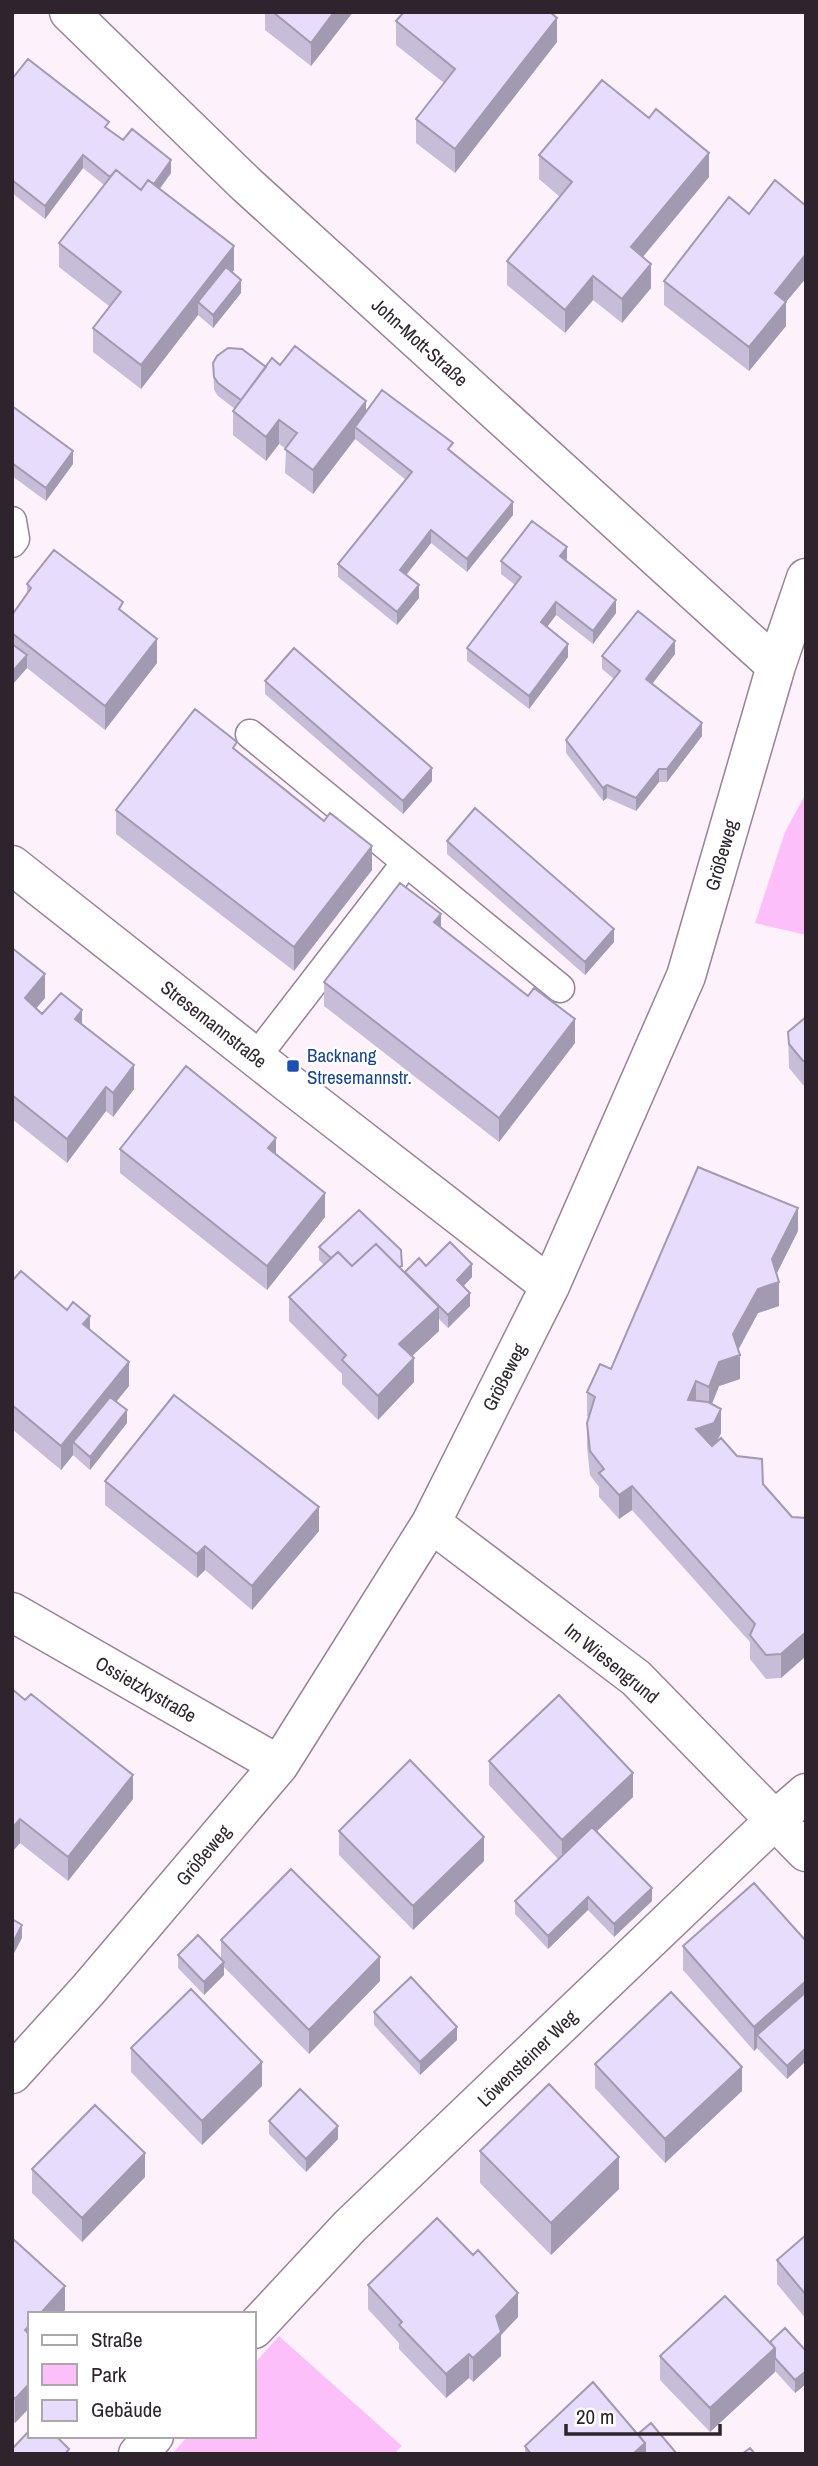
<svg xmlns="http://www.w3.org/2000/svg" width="818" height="2466" font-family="'Archivo Narrow',sans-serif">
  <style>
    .green { fill: #fcbff9 }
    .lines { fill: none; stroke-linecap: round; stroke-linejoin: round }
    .service-casing { stroke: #9a8198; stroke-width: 31 }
    .minor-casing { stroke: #9a8198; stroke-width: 41 }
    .service { stroke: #fff; stroke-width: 28 }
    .minor { stroke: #fff; stroke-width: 38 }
    .wall { fill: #c7bdd8 }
    .shaded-wall { fill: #a29ab0 }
    .building { fill: #e7dcfb; stroke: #a29ab0; stroke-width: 2 }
    .transit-dot { fill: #1a4fb4; stroke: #fff; stroke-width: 2.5 }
    .labels { text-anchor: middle; stroke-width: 5; stroke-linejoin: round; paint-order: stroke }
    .street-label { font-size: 19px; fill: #2e242d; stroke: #fff }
    .transit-label { font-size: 19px; fill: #164399; stroke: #fff; text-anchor: start }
  </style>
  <rect width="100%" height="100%" fill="#fdf2fc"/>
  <!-- green -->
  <path class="green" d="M806,793V935L755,923L785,832Z
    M279,2336L402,2446L394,2454H172L188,2436H254V2364Z"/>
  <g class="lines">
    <defs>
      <path id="service" d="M12,521L15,539L12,543
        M250,734L560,988
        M256,1057L405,864"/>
      <path id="minor" d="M69,12L247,185L776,666
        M12,865L283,1079L550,1286
        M431,1523L636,1678L806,1852
        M12,1612L279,1765
        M12,2074L88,1990L279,1765L431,1523L550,1286L686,976L776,666L806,578
        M254,2329L350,2226L776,1819L806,1793
        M138,2454L154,2436"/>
    </defs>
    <!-- service casing -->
    <use href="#service" class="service-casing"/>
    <!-- minor casing -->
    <use href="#minor" class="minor-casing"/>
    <!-- service -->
    <use href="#service" class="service"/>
    <!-- minor -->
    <use href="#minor" class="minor"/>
  </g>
  <!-- wall -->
  <path class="wall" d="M265,12H353L311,66L265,30Z
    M396,21L557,42L455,173L416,143V119L444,83L396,45Z
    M12,79L109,129L171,173L160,189L234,270L232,272L241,293L213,328L198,315L141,389L93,352V328L109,306L59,267V243L104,185L83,168L45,219L12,193Z
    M539,155L709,177L643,257L651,288L622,323L593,300L565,333L507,285V261L560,197L539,179Z
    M806,206V278L786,302V326L749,371L664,305V281Z
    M213,363L266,367L280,365L366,412L453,452L513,515L467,572L431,543L406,575L419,598L397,625L338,577V564L406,480L355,439L313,494L285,473L286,449L279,444L266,461L233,435V411L235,409L218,396L214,390Z
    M12,406L73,464L46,501L12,476Z
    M501,561H567L616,613L593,644L556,615L547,627L568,657L529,709L467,661V648L515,585L501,574Z
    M27,584L123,612L157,663L105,730L27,668L12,685V613L13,614L27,594Z
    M675,654L652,684L702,736L667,782H659L636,811L607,798L603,801L566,753V740L614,679L602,669V656Z
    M265,681L432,781L403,814L265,694Z
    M237,751L372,870L294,971L116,834V810Z
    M447,841L614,942L585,975L447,854Z
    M12,948L45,998L36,1008L42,1014L82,1025L134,1089L113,1117L106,1111L67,1163L12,1119Z
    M324,982L575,1043L499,1142L324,1006Z
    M806,1017V1085H803L789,1068L788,1032Z
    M120,1149L276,1154L325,1217L267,1290L120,1173Z
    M798,1231L776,1274L779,1306L758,1313L738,1349L740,1379L719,1386L712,1404L721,1433L717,1442L763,1484L792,1517L806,1518V1656L781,1678L766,1679L750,1659V1642L632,1510L619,1519L599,1497V1487L590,1475L587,1447V1423L589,1417L587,1416V1392L611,1369Z
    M319,1247L402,1270L405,1273L426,1266L472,1277L463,1287L470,1306L448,1328L439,1319V1331L412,1356L414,1382L378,1420L342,1384V1374L289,1321V1297L324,1265L319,1260Z
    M12,1281L90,1329L129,1386L116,1401L127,1423L90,1470L73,1455L61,1470L12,1429Z
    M105,1481L319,1531L252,1610L205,1570L197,1578L105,1505Z
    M12,1689L133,1799L68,1881L20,1843L13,1851L12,1850Z
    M489,1761L633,1797L597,1831L652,1901L614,1937L588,1910L548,1949L515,1914V1901L558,1859L489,1785Z
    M339,1831L484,1861L413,1930L339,1855Z
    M221,1940L380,1981L309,2054L224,1967V1975L204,1995L178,1968V1955L221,1959Z
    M806,1941V2061L787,2079L757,2048L754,2051L683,1970V1946Z
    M374,2012L457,2040L420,2075L374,2025Z
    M131,2048L262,2086L202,2145L131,2072Z
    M595,2064L742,2091L665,2163L595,2088Z
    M269,2121L338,2139L306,2172L269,2134Z
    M480,2151L619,2189L551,2255L480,2183Z
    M32,2169L145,2177L82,2242L32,2193Z
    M806,2235V2319L777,2284V2260Z
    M12,2238L65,2310L30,2314V2407L15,2423L12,2420Z
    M368,2285L518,2317L501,2335V2356L473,2382L469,2378L446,2398L399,2349V2343L368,2309Z
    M770,2342L806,2351V2384L795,2393L775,2371L710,2432L660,2380V2356Z
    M638,2434L677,2454H525V2446Z"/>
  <!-- shaded-wall -->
  <path class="shaded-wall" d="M334,12H353L311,66V43Z
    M557,18V42L455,173V149Z
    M709,153V177L631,271V247Z
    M83,155V168L45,219V206Z
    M171,160V173L141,214V201Z
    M234,246V270L204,307L198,302V315L141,389V365Z
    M806,254V278L786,302V326L749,371V347L775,293Z
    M651,264V288L622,323V299Z
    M593,276V300L565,333V310Z
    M241,280V293L213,328V315Z
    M366,401V425L355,427V439L313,494V470Z
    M279,420V444L266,461V437Z
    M73,451V464L46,501V488Z
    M513,502V515L467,572V559Z
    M431,530V543L400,583V570Z
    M567,547V560L560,556Z
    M419,585V598L397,625V612Z
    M616,600V613L593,644V631Z
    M556,602V615L541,635V622Z
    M157,639V663L105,730V706Z
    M675,641V654L646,692V679Z
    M568,644V657L529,709V696Z
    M27,655V668L12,685V672Z
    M702,723V736L667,782V769Z
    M432,768V781L403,814V801Z
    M659,769V782L636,811V798Z
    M607,785V798L603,801V788Z
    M372,846V870L294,971V947Z
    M441,914V938L434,922Z
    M614,929V942L585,975V962Z
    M45,974V998L25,1022V998Z
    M82,1010V1034L75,1019Z
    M575,1019V1043L499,1142V1118Z
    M134,1065V1089L113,1117V1093Z
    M106,1087V1111L67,1163V1139Z
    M276,1138V1162L268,1148Z
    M325,1193V1217L267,1290V1266Z
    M798,1208V1231L772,1283V1259Z
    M472,1264V1277L457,1293V1280Z
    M779,1282V1306L758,1313L734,1358L740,1355V1379L719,1386L709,1411V1387L719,1362L758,1289Z
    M470,1293V1306L448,1328V1315Z
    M439,1307V1331L399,1368V1344Z
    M90,1316V1340L83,1324Z
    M414,1358V1382L378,1420V1396Z
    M129,1362V1386L79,1448L73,1442V1455L61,1470V1446Z
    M696,1381V1405L688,1400Z
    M721,1409V1433L714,1447L696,1453V1429Z
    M127,1410V1423L90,1470V1457Z
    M632,1486V1510L619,1519V1495Z
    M319,1507V1531L252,1610V1586Z
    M205,1546V1570L197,1578V1554Z
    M806,1632V1656L781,1678V1654Z
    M633,1773V1797L562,1864V1840Z
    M133,1775V1799L68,1881V1857Z
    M20,1819V1843L13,1851V1827Z
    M484,1837V1861L413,1930V1906Z
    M652,1888V1901L614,1937V1924Z
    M588,1897V1910L548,1949V1936Z
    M22,1925V1938L12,1957V1944Z
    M380,1957V1981L309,2054V2030Z
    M224,1962V1975L204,1995V1982Z
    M806,1981V2005L757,2035V2048L754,2051V2027Z
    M457,2027V2040L420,2075V2062Z
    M806,2048V2061L787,2079V2066Z
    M262,2062V2086L202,2145V2121Z
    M742,2067V2091L665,2163V2139Z
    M338,2126V2139L306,2172V2159Z
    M145,2153V2177L82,2242V2218Z
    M619,2157V2189L551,2255V2223Z
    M65,2286V2310L61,2314H40Z
    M518,2293V2317L501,2335V2356L473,2382V2358L496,2316Z
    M30,2325V2349L25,2330Z
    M775,2348V2372L710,2432V2408Z
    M469,2354V2378L446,2398V2374Z
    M806,2371V2384L795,2393V2380Z
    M30,2383V2407L15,2423V2399Z
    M645,2443V2454H633Z"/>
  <!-- building -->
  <path class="building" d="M273,12H334L311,43Z
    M404,12H550L557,18L455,149L416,119L455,69L396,21Z
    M28,59L109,122L105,127L123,140L132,129L171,160L154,184L148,180L141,190L116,170L110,177L83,155L45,206L12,180V79Z
    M602,80L649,118L656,109L709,153L631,247L651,264L622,299L593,276L565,310L507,261L572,182L539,155Z
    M116,170L141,190L148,180L234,246L141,365L93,328L121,292L59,243Z
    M775,180L806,206V254L775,293L786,302L749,347L664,281L729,197L749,214Z
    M226,267L241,280L213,315L198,302Z
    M295,346L366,401L313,470L285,449L297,433L279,420L266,437L233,411L272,358L280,365Z
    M228,348L242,349L266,367L241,400L218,383L214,377L213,363L217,356Z
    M382,390L453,443L448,449L513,502L467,559L431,530L400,570L419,585L397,612L338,564L412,472L355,427Z
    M12,406L73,451L46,488L12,463Z
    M532,521L567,547L560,556L616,600L593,631L556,602L541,622L568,644L529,696L467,648L521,577L501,561Z
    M54,550L123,602L119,609L157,639L105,706L12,633V615L31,588L27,584Z
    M638,611L675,641L646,679L702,723L667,769H659L636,798L607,785L603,788L566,740L620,671L602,656Z
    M12,644L27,655L12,672Z
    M294,648L432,768L403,801L265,681Z
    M195,709L237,742L233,748L324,821L330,813L372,846L294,947L116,810Z
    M475,808L614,929L585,962L447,841Z
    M400,883L441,914L434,922L528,996L534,988L575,1019L499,1118L324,982Z
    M12,948L45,974L25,998L42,1014L61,993L82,1010L75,1019L134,1065L113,1093L106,1087L67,1139L12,1095Z
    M806,1017V1061H803L789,1044L788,1032Z
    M186,1066L276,1138L268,1148L325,1193L267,1266L120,1149Z
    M698,1167L798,1208L772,1259L779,1282L758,1289L733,1334L740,1355L719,1362L709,1387L696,1381L688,1400L708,1402L721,1409L714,1423L696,1429L712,1446L721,1438L737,1456L762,1459L763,1484L792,1517L806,1518V1632L781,1654L766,1655L750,1635L755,1624L632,1486L619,1495L599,1473L604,1469L590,1451L587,1423L595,1397L587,1392L600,1364L611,1369Z
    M359,1210L401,1250L402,1266L399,1267L376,1244L352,1266L338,1252L331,1258L319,1247Z
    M450,1242L472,1264L457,1280L470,1293L448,1315L405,1272L419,1258L426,1266Z
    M376,1244L439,1307L399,1344L414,1358L378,1396L342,1360L346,1355L289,1297L338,1252L352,1266Z
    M21,1271L67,1310L73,1302L90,1316L83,1324L129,1362L61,1446L12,1405V1281Z
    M174,1395L319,1507L252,1586L205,1546L197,1554L105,1481Z
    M110,1397L127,1410L90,1457L73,1442Z
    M12,1689L25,1700L31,1694L133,1775L68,1857L20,1819L13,1827L12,1826Z
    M559,1695L633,1773L562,1840L489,1761Z
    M410,1760L484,1837L413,1906L339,1831Z
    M592,1827L652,1888L614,1924L588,1897L548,1936L515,1901Z
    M291,1869L380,1957L309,2030L221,1940Z
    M754,1883L806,1941V1981L754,2027L683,1946Z
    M12,1919L22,1925L12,1944Z
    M198,1935L224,1962L204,1982L178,1955Z
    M411,1977L457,2027L420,2062L374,2012Z
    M191,1989L262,2062L202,2121L131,2048Z
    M671,1992L742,2067L665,2139L595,2064Z
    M806,1992V2048L787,2066L757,2035Z
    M549,2084L619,2157L551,2223L480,2151Z
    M300,2089L338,2126L306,2159L269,2121Z
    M95,2105L145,2153L82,2218L32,2169Z
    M437,2218L473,2255L478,2250L518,2293L496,2316L501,2332L473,2358L469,2354L446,2374L399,2325L402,2322L368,2285Z
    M806,2235V2295L777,2260Z
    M12,2238L65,2286L40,2314H30V2325L25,2330L30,2335V2383L15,2399L12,2396Z
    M725,2296L775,2348L710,2408L660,2356Z
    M785,2328L806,2351V2371L795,2380L775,2358V2348L770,2342Z
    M593,2382L645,2443L633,2454H531L525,2446Z
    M651,2423L677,2454H645V2443L638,2434Z
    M30,2430V2436H56L69,2449L65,2454H12V2449Z
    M750,2448L755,2454H742Z"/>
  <!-- markers -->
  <rect class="transit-dot" x="286" y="1059" width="14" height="14" rx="3.5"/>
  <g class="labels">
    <!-- street labels -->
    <g class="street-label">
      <text transform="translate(420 342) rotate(42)" y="7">John-Mott-Straße</text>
      <text transform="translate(721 855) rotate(-74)" y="7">Größeweg</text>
      <text transform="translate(214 1024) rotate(38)" y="7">Stresemannstraße</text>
      <text transform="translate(504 1377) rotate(-63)" y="7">Größeweg</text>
      <text transform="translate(612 1663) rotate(39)" y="7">Im Wiesengrund</text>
      <text transform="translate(146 1689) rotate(30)" y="7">Ossietzkystraße</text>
      <text transform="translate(203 1855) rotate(-50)" y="7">Größeweg</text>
      <text transform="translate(527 2058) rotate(-44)" y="7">Löwensteiner Weg</text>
    </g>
    <!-- transit labels -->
    <g class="transit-label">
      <text x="307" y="1062">Backnang<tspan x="307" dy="22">Stresemannstr.</tspan></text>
    </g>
  </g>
  <!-- border -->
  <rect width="818" height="2466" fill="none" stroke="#2e242d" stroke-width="28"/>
  <!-- legend -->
  <rect x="28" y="2312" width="228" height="126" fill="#ffffff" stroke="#aba7ab" stroke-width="2"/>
  <rect x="42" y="2335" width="35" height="10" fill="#ffffff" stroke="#aba7ab" stroke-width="2"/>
  <text x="91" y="2347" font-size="21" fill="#2e242d">Straße</text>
  <rect x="42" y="2364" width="35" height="21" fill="#fcbff9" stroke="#aba7ab" stroke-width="2"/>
  <text x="91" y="2382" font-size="21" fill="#2e242d">Park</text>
  <rect x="42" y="2400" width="35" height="21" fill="#e7dcfb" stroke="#aba7ab" stroke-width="2"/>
  <text x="91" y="2417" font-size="21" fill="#2e242d">Gebäude</text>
  <!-- scale -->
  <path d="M566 2424v10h154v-10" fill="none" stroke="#2e242d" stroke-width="3.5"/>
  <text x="576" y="2424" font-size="21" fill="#2e242d" stroke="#ffffff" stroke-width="5" paint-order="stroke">20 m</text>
</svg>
